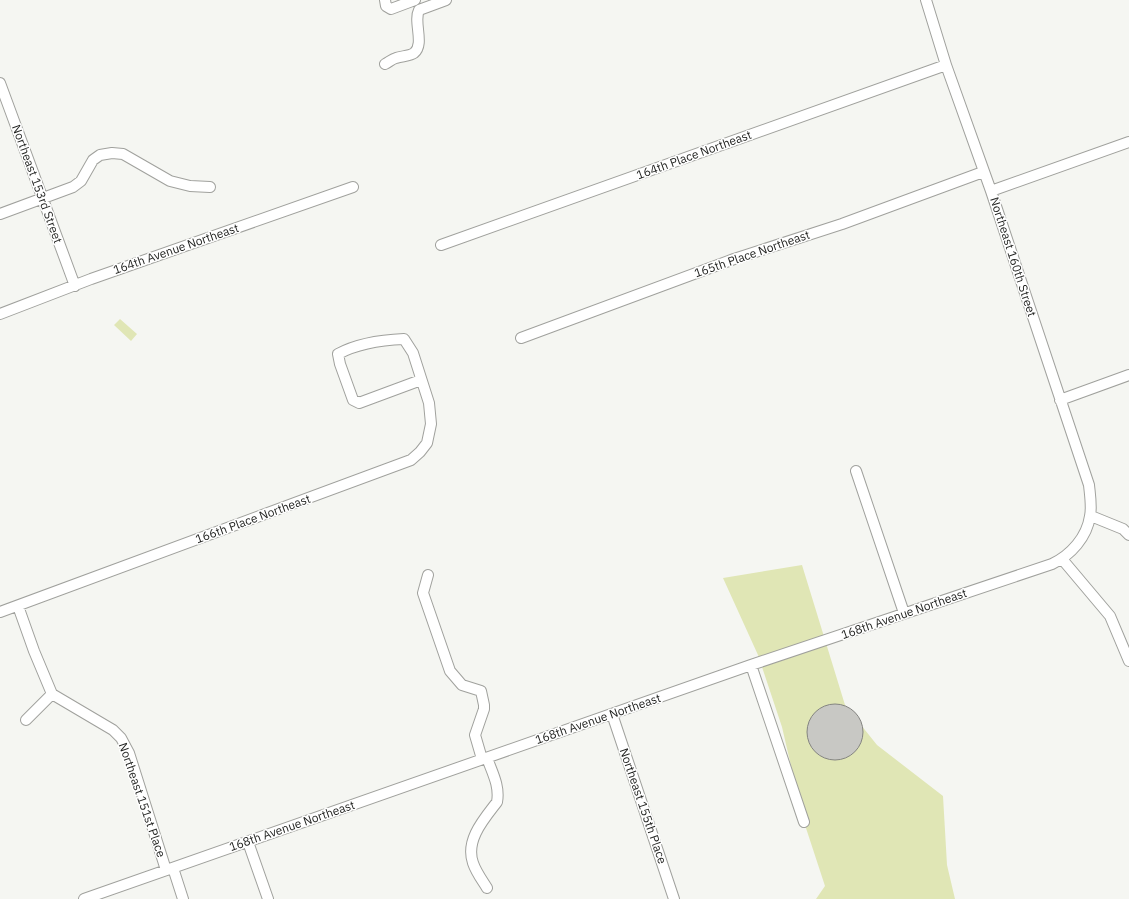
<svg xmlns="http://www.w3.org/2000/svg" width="1129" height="899" font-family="'IBM Plex Sans',sans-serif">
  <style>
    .green { fill: #e0e6b5 }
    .building { fill: #c8c8c4; stroke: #848481 }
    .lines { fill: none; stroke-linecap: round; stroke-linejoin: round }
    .minor-casing { stroke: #a0a19d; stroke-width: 12 }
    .minor { stroke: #fff; stroke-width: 10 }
    .labels { text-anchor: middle; stroke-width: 3; stroke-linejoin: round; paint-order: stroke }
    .street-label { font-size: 12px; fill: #1f201e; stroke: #fff }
  </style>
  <rect width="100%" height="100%" fill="#f5f6f2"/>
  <!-- green -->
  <path class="green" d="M120,319L137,334L131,341L114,325Z
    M802,565L845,705L877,745L943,796L947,865L955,899H816L825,886L804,822L782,727L758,655L723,578Z"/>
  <!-- building -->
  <path class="building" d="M807 732a28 28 0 1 1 56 0a28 28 0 1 1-56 0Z"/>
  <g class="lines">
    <defs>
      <path id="minor" d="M385,0L386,6L391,9L415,0
        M385,64C389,62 392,59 396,58C402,56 410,56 414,53C425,44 413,22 419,10L446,0
        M0,83L75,286
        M991,191L1129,142
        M0,214L73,187L81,181L93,160L100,155L112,153L123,154L170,181L190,186L210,187
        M441,245L946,65
        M0,314L91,279L353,187
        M521,338L734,259L842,224L983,172
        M1060,400L1129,375
        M856,471L904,613
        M1091,516L1123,529L1129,535
        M1062,559L1110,616L1129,661
        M428,575L423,593L450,671L462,685L481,691L484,705V709L475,735L482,759
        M18,606L34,651L52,694L113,730L121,738L129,753L166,870
        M0,612L411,460L420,452L427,443L431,424L429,403L413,353L404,339C381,340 358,343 338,354L340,364L353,400L359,403L421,380
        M751,665L804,822
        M612,714L674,899
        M26,720L52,694
        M487,758C492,772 500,786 497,802C484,819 465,840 473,863C476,872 482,880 487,888
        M248,842L268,899
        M173,868L183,899
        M84,899L751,665L1052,564C1071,555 1087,537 1090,516C1092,507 1090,495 1089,485L991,191L946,65L926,0"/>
    </defs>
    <!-- minor casing -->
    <use href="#minor" class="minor-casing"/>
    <!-- minor -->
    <use href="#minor" class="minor"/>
  </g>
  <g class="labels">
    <!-- street labels -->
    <g class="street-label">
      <text transform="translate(694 155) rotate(-20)" y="4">164th Place Northeast</text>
      <text transform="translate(37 184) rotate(70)" y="4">Northeast 153rd Street</text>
      <text transform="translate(176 249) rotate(-19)" y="4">164th Avenue Northeast</text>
      <text transform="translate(752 254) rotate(-19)" y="4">165th Place Northeast</text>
      <text transform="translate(1013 257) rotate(72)" y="4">Northeast 160th Street</text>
      <text transform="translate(253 519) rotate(-20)" y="4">166th Place Northeast</text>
      <text transform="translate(904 614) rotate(-19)" y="4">168th Avenue Northeast</text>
      <text transform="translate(598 719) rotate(-19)" y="4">168th Avenue Northeast</text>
      <text transform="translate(142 800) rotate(71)" y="4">Northeast 151st Place</text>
      <text transform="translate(643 806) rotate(71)" y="4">Northeast 155th Place</text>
      <text transform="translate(292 826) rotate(-19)" y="4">168th Avenue Northeast</text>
    </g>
  </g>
</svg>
